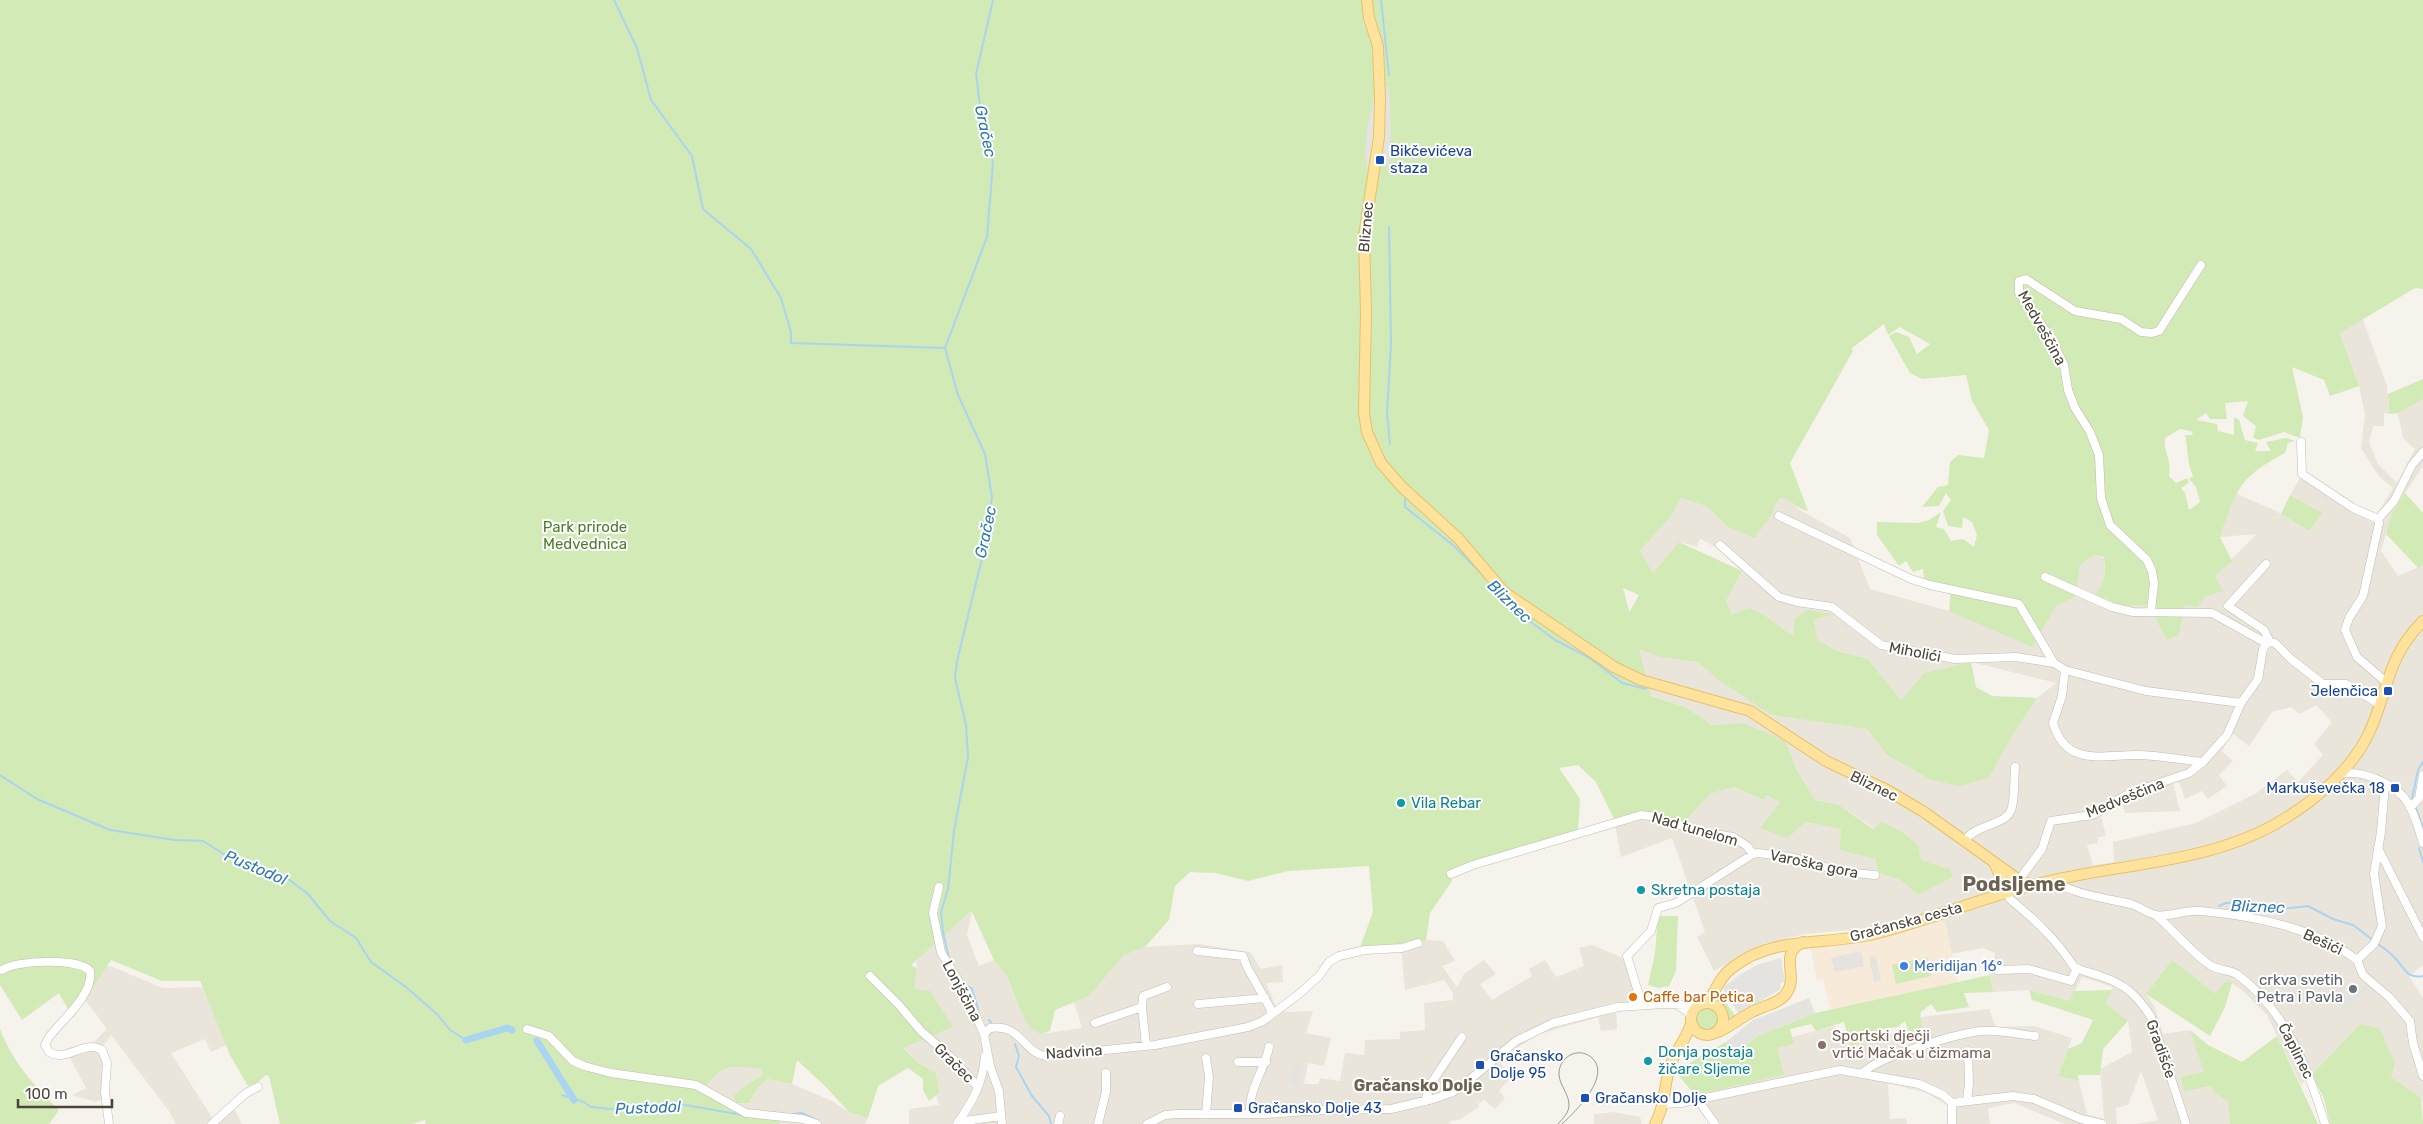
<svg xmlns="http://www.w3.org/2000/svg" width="2423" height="1124" font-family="Rubik,sans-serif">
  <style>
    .residential { fill: #eae5da; fill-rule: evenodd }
    .commercial { fill: #f7ead8 }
    .green { fill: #d2eab5; fill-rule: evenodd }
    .parking { fill: #e5e3e0 }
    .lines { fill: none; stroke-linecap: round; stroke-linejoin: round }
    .stream { stroke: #a9d4f2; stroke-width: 2 }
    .canal { stroke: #a9d4f2; stroke-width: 7 }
    .minor-casing { stroke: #c2bbae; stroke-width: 9 }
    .major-casing { stroke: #e6c16a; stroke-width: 12 }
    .minor { stroke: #fff; stroke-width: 8 }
    .major { stroke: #ffe39c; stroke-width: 10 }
    .tram { stroke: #9a9a9a; stroke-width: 1 }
    .transit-dot { fill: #1a4fb4; stroke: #fff; stroke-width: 2 }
    .culture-dot { fill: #0f9aa8; stroke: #fff; stroke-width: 2 }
    .shop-dot { fill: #3f7fe0; stroke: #fff; stroke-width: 2 }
    .worship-dot { fill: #6b7280; stroke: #fff; stroke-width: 2 }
    .food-dot { fill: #e8710a; stroke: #fff; stroke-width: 2 }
    .education-dot { fill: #8d6e63; stroke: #fff; stroke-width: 2 }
    .labels { text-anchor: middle; stroke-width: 4; stroke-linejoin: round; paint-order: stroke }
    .transit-label { font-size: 15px; fill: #164399; stroke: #fff; text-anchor: start }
    .street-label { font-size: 15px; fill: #4b4439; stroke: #fff }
    .park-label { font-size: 15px; fill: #4a7f2a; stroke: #fff }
    .culture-label { font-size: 15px; fill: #0d838f; stroke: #fff; text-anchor: start }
    .shop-label { font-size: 15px; fill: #366cbe; stroke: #fff; text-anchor: start }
    .worship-label { font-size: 15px; fill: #5b616d; stroke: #fff; text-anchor: end }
    .food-label { font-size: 15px; fill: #c56008; stroke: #fff; text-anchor: start }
    .education-label { font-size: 15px; fill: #785e54; stroke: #fff; text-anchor: start }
    .water-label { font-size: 16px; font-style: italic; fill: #2e7ab2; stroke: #fff }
    .neighbourhood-label { font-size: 16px; font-weight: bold; fill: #6e6250; stroke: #fff }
    .district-label { font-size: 20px; font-weight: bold; fill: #6e6250; stroke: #fff }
  </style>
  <rect width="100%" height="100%" fill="#f6f3ec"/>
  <!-- residential -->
  <path class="residential" d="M2352,289L2387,386L2389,414L2384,413V426H2373L2369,443L2378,464L2397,483L2415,449L2403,438L2398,413L2423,399V466L2392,513L2381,551L2398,576L2423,565V965L2409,976L2423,998V1104L2421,1098L2391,1077L2360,1024L2301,1085L2267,1015L2243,991L2227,980L2215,993L2172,960L2146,994L2155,1007L2163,1034L2190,1030L2211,1086L2215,1093L2228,1102L2230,1124H2136L2158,1120L2141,1071L2128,1105L2116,1108L2117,1124H2065L2014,1103L1988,1108L1990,1124H1947L1948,1106L1927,1093L1888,1083L1890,1119L1906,1118L1907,1124H1710L1695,1105V1095L1783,1075L1776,1048L1792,1037L1835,1026L1838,1035L1846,1033L1851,1046L1900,1031L1906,1045L1926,1039L1920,1017L1989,1009L1996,1027L2034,1026L2072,1038L2058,1076L2079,1081L2087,1114L2104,1119L2100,1069L2132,1052L2128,1021L2105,1003L2113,987L2082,977L2070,1001L2029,990L1993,992L1990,975L1995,953L1983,948L1951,954L1944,916L1861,929L1805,934L1764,944L1714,971L1697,937L1705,932L1672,838L1621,857L1614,819L1634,812L1655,814L1682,825L1710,794L1734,787L1762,800L1766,795L1781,801L1760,828L1806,822L1841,829L1839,850L1875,859L1878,873L1899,879L1918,895L1953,877L1950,869L1921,860L1839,805L1815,800L1798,771L1784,741L1744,723L1712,725L1686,708L1647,694L1614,638L1660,657L1697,662L1717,679L1771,715L1867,729L1887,755L1929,779L1989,778L2009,741L2037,698L2056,683L1971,662L1924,673L1901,700L1867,658L1840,652L1817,640L1793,636L1764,615H1732L1726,601L1742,571L1718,549L1700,538L1697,547L1679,542L1653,573L1640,551L1672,515L1681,498L1706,506L1728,527L1773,513L1775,504L1781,497L1790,500L1800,510L1850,538L1870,589L1949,611L2056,606L2075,597L2080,566L2094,555L2104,558V578L2100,590L2094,595L2125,606L2148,605L2167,640L2179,635L2185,604L2222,591L2215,576L2257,534L2220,537L2235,493L2276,511L2309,531L2323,513L2290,495L2304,472L2340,494L2363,511L2377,514L2393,488L2378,475L2361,448L2365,414L2359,386L2328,299ZM2316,705L2332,722L2314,744L2323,755L2298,782L2287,770L2255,794L2196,823L2113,842L2114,862L2093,865L2087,845L2098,843V837L2106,836L2101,816L2122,803L2125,813L2180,811L2173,783L2179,782L2185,799L2202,791L2208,799L2227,786L2219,775L2233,761L2222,751L2232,733L2249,746L2272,712L2291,707L2300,714Z
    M908,902L941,918L972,912L967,935L979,966L994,960L1007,976L1024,1019L1041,1034L1082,1028L1074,1002L1089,996L1124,955L1145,947L1199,944L1250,952L1261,969L1282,965L1283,982L1266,983L1276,1007L1287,1012L1313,1011L1306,1033L1331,1038L1324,1066L1308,1063L1304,1084H1318L1320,1078L1340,1081L1345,1053L1364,1055L1365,1040L1400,1039V1032L1425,1030L1424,1003L1453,1000V993L1444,980L1405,990L1401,948L1426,940L1443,941L1455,961L1442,966L1457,987L1464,974L1484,960L1496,974L1480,984L1492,1000L1532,976L1529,969L1545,960L1556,977L1584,966L1579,948L1593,945L1627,960L1637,1002L1616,1005L1617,1029L1601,1031L1598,1017L1540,1034L1518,1047L1500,1063L1512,1076L1499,1091L1505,1098L1495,1109L1484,1100L1478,1104L1479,1107L1459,1120L1450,1121L1451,1124H909V1109L939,1105L936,1095L939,1093L936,1073L919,1063L903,1047L953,1027L914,989L917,968Z
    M98,965L113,967L163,988L202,987L227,1045L211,1052L205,1039L171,1053L215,1122L233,1107L242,1124H176L169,1111L111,1035L100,1051L104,1061L102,1075L103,1098L96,1102L72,1095L86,1088L68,1054L92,1044L107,1029L86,1001L81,1000Z
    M735,1065L762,1069L761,1077L752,1081L749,1103L758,1088L767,1079L792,1084L830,1100L849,1112L868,1118L865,1124H779V1120L749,1116L704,1090L713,1074Z
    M1614,1112L1640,1117L1642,1124H1594V1114Z"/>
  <!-- commercial -->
  <path class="commercial" d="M1944,916L1958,982L1831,1010L1823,979L1817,980L1810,944Z"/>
  <!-- green -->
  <path class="green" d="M0,0H2423V289L2415,288L2340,333L2359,386L2330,396L2324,380L2292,367L2303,417L2300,438L2284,432L2259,440L2253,438L2256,426L2243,416L2248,401L2225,403L2227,419H2210L2206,413L2196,420L2217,424L2218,431L2234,435V417L2239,420L2245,440L2258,443L2255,451H2271L2266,442L2286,438L2295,441L2288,443L2285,453C2239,477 2236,490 2220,537L2232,561L2215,576L2223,591L2205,597L2197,607L2185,605L2179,635L2167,640L2148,605L2125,606L2094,595C2106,585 2105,572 2104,557L2094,555L2080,566L2075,597L2056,606L2032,647L1949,611L1951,586L1924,581L1923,569L1913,572L1906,561L1899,566L1877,535V522L1919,523L1929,520L1941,512L1936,527L1944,529L1951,541L1963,539L1974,547L1977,535L1972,522L1963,517L1962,528L1948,526L1943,511L1951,500L1946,493L1939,506L1922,507L1938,487L1948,485L1950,462L1958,455L1984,458L1989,430L1972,401L1966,375L1922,379L1910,373L1889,336L1896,332L1909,337L1917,354L1930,344L1900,327L1888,335L1884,324L1852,348L1853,351L1790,463L1808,511C1797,509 1792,500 1781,497L1775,504L1773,513L1754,538L1728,527L1706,506L1681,498L1672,515L1640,551L1653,573L1679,542L1742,571L1726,601L1732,615L1749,608L1764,615L1793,636L1795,618L1808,610L1831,614L1814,620L1817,640L1840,652L1867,658L1901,700L1924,673L1971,662L1976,687L1992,696L2037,698L2009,741L1989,778L1958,786L1929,779L1887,755L1867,729L1771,715L1717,679L1697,662L1660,657L1639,649L1651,696L1687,708L1712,725L1744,723L1785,741L1797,770L1815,800L1839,805L1873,829L1882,822L1902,832L1918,845L1921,860L1950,869L1953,877L1918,895L1899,879L1878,873L1875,859L1839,850L1841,829L1806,822L1787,838L1760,828L1780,802L1767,795L1763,800L1734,787L1710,794L1682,825C1653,813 1645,809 1614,819L1596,782L1578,765L1559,768L1580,799L1578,830L1450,871L1452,881L1430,913L1426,940L1401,948L1358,953L1373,912L1369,866L1288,871L1248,881L1215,873L1190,872L1175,886L1169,920L1145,947L1124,955L1089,996L1055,1010L1050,1031L1041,1034L1031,1028L1024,1019L1007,976L994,960L972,912H970L911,965L917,968L914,989L930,991L953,1027L903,1048L919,1063L936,1073L939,1093L929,1101L923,1090V1079L908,1068L878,1086L868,1118L849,1112L825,1086L797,1060L792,1084L767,1079L758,1088L749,1103H736L733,1096L752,1081L761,1077L762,1069C733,1065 720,1063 704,1090L749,1116L780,1120L779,1124H426L425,1120L412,1124H280L269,1076L266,1075L258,1082L248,1086L230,1055L200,981H162L111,960L73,1018L59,993L22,1020L0,985ZM2180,429L2191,431L2193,435H2185C2188,449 2187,463 2193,476L2189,479L2196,487L2200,502L2189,510L2185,493L2181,488L2189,483L2187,478L2176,483L2169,476C2172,459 2163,452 2165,438ZM1623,588L1639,595L1630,611H1629Z
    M2423,379V399L2398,413L2389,414L2388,394Z
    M2405,493L2423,513V565L2418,568L2386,534L2392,513Z
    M2290,495L2323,513L2309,531L2281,514Z
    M1658,916H1678L1676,971L1669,986L1659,988L1648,985L1655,953Z
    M1927,957L1931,976L1896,984L1892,965Z
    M2172,960L2215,993L2227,980L2232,983L2225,1007L2210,1036L2146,994Z
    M1990,975L1993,992L1964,993L1969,1007L1937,1012L1931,1004L1921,1012L1920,1017L1926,1039L1913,1043L1905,1021L1898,1027L1882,1029L1880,1037L1851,1046L1844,1022L1816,1031L1811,1024L1790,1029L1794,1044L1777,1048L1784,1075L1695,1095L1678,1075L1691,1062L1726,1042L1735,1055L1757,1036L1815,1013Z
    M1720,990L1721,996L1737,1018L1727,1024C1727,1013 1725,1005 1714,1000Z
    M2029,990L2070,1001L2074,991L2112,990L2105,1003L2128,1021L2103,1049L2100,1075H2078L2079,1081L2058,1076L2068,1049L2082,1043L2093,1020L2032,1000Z
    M1695 1019a12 12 0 1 1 24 0a12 12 0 1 1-24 0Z
    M2360,1024L2380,1029L2395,1064L2391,1077L2421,1098L2423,1124H2330L2324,1099L2312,1074Z
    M0,1029C12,1061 34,1086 59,1110L49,1124H0Z
    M2190,1030L2208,1045L2242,1062L2277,1036L2318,1124H2230L2228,1102L2215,1093L2211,1086L2184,1091L2181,1077L2204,1072Z"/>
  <!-- parking -->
  <path class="parking" d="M1375,87H1389L1391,125L1389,166L1367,168L1365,155L1367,131Z
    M1861,951L1864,966L1835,972L1831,958Z
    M1876,956L1881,981L1874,982L1869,957Z
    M1781,958L1785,981L1780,984L1781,989L1739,1014L1725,994L1724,987L1739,975L1757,965Z
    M2343,985L2346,996L2356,993L2366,985L2370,988L2345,1009L2333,999L2332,993Z
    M1809,998L1815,1013L1757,1036L1735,1055L1726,1042L1753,1020Z
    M1294,1062L1303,1065L1298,1087L1289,1084Z"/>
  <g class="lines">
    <!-- stream -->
    <path class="stream" d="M614,0L637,48L651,100L692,156L703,209L751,249L781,298L791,332V343L944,348
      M1381,0L1389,75
      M1389,227L1391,344L1387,414L1390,444
      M1405,496V507L1454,546L1485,577
      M1510,602L1528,620L1555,640L1590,658L1622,683L1646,689
      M0,775L37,799L110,830L175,840L203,841L238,863L284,876L308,894L330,921L356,938L371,962L406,987L438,1015L450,1030L466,1040
      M2412,799L2418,770L2423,762
      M2416,808L2423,828
      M2419,848L2423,862
      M2219,906L2226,903L2241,902L2281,909L2308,906L2333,919L2353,925L2373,940
      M2377,943C2383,948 2391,953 2396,959C2405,969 2407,979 2423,976
      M949,958L943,932L941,912L948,889L954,831L968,757L966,725L955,678L957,661L983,554L992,498L985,454L958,395L945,348L987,237L993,163L983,130L976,74L993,0
      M963,982L972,989L978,1009
      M989,1020L991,1022
      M1015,1044L1019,1056L1016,1067L1032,1096L1049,1116L1051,1124
      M562,1095L584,1102L591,1107L611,1109L679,1104L743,1115
      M792,1114L802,1113L816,1120"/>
    <!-- canal -->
    <path class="canal" d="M466,1040L507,1028L512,1030
      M537,1041L574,1100"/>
    <defs>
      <path id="minor" d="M2301,442L2302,474L2353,508L2378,519
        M1779,516L1911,579L1930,585L2019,604L2054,663L2065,670L2146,691L2241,703
        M2378,519L2379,523L2363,596L2349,618L2345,630L2357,657L2386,682
        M2378,519L2394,501L2412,465L2423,452
        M1720,545L1779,597L1797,602L1832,607L1881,645L1955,659L2016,657L2054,663
        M2266,564L2228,606L2264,630L2270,642
        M2045,577L2112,607L2133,612L2212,613L2266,643
        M2151,612L2154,583L2152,571L2147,560L2110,525L2101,498L2099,455L2090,432L2075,408L2068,390L2064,365L2051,338L2019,293V281L2026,279L2075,311L2121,319L2141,332L2152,333L2159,331L2201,265
        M2065,670L2062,696L2053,723C2066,767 2101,755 2137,755C2159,755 2181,760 2203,762
        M2339,775C2359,767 2397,785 2408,803C2415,815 2419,830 2423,843
        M2410,808L2419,798L2423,775
        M1965,840C1978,823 2008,826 2012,807C2015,794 2014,779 2015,767
        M2378,848L2423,937
        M1451,874L1473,865L1641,815L1657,817L1697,831L1733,837L1747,846L1753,854
        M2019,880L2042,849L2051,821L2092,815L2130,793L2189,773L2203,762L2227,735L2241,703L2258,679L2263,649L2268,642L2275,643L2291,659L2323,684H2346L2379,704
        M2056,880C2064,893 2115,900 2131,904C2140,907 2147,913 2156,915C2167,918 2187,909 2201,911C2254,916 2313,927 2357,960L2374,944L2382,926L2374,874L2381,832L2385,785
        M939,887L933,913L941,952L965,992L984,1034L990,1066L999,1091L1002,1124
        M2007,893L2010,899C2035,920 2057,940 2074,967C2082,971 2092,973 2100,976C2125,984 2137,995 2151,1017L2186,1124
        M2157,916C2174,931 2192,953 2210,965C2218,971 2230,969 2238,975C2285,1010 2309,1070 2325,1124
        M1197,951L1243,956L1247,967L1270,1008L1271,1014
        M2357,960L2363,975L2389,997L2410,1021L2413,1043L2423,1076
        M2,970C15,960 80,958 90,971C94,994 62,1020 49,1037L45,1045L49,1052C67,1063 84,1039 102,1050L107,1063L105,1092L109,1124
        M1998,970L2029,969L2071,981L2077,968
        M870,976L899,1005L921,1031L952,1058L978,1087
        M1198,1004L1265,998
        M1639,1005V995L1627,956L1651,931L1658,908L1676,903L1753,854L1758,853L1791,857L1843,872L1875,875
        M1679,1006L1688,1012L1691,1017
        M1142,1007L1143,996L1167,987
        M1095,1023L1142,1007L1146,1046
        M527,1029L549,1036L573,1061L584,1066L611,1073L696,1085L746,1113L803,1119L817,1124
        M984,1034L990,1028C1021,1023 1024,1054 1046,1056L1155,1045L1248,1027L1263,1021L1299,994L1319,976L1329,962L1339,956L1365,950L1402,948L1418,943
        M1206,1058L1209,1077L1206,1114
        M1238,1062H1266
        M1863,1073C1877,1057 1951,1036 1974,1032C1992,1028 2016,1034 2035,1036
        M1698,1100L1715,1124
        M1967,1100L1969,1084L1968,1051
        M1425,1101L1432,1082L1462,1037
        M1952,1103L2013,1096L2034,1099L2081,1119L2102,1124
        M1664,1104L1681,1103L1840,1070L1919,1084L1943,1095L1952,1103V1124
        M1250,1114C1248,1089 1265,1070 1269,1047
        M958,1122L1001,1116
        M212,1124L246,1093L258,1087
        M957,1124C972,1102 983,1084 985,1056
        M1058,1124L1060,1116
        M1098,1124L1106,1092V1073
        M1147,1124L1165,1115L1178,1114H1266L1322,1110L1391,1109L1433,1099L1453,1092L1467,1082L1516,1041L1553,1023L1618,1007L1664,1004L1698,1005"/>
      <path id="major" d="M1367,0L1369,18L1378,46L1380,99L1379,137L1364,236L1366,312L1364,413L1367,432L1381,463L1402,487L1458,538L1504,592L1614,667L1641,680L1750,711L1826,761L1887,790L1924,812L2019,880L2032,885
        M1995,864L2007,893
        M1691 1019a16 16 0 1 1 32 0a16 16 0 1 1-32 0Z
        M1706,1003C1716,992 1719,977 1732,968C1772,936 1823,945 1870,935C1928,921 1983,897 2041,883C2121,863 2211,864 2284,819C2317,799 2352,769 2369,733C2389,690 2386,658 2423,621
        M1718,1032C1731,1026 1740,1018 1752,1012C1762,1006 1779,1004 1786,994C1800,975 1777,955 1803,942
        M1655,1124C1667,1101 1663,1085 1671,1064C1676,1049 1687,1039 1691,1023"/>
    </defs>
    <!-- minor casing -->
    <use href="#minor" class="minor-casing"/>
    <!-- major casing -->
    <use href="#major" class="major-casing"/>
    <!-- minor -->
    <use href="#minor" class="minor"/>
    <!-- major -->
    <use href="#major" class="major"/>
    <!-- tram -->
    <path class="tram" d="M1558,1124C1563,1118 1569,1113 1569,1105C1569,1094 1560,1086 1559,1075C1558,1058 1577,1046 1591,1057C1613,1075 1576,1111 1562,1124"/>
  </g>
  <!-- markers -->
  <g class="transit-dot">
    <rect x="1375" y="155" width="10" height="10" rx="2.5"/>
    <rect x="2383" y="686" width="10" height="10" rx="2.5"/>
    <rect x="2390" y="783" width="10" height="10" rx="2.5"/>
    <rect x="1475" y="1060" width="10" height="10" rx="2.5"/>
    <rect x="1580" y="1093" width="10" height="10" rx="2.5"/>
    <rect x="1233" y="1103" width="10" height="10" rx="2.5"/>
  </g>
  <g class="culture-dot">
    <circle cx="1401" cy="803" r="5"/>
    <circle cx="1641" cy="890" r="5"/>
    <circle cx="1648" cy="1061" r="5"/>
  </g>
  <circle class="shop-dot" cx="1904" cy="966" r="5"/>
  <circle class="worship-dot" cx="2353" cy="989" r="5"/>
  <circle class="food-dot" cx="1633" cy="997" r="5"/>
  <circle class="education-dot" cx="1822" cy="1045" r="5"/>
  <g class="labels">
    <!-- transit labels -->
    <g class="transit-label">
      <text x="1390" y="156">Bikčevićeva<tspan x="1390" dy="17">staza</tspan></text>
      <text x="2378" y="696" text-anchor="end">Jelenčica</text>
      <text x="2385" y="793" text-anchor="end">Markuševečka 18</text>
      <text x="1490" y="1061">Gračansko<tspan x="1490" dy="17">Dolje 95</tspan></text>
      <text x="1595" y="1103">Gračansko Dolje</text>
      <text x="1248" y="1113">Gračansko Dolje 43</text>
    </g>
    <!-- street labels -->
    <g class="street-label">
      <text transform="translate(1366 227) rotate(-85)" y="5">Bliznec</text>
      <text transform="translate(2042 328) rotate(61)" y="5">Medveščina</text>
      <text transform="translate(1915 652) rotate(11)" y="5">Miholići</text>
      <text transform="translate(1874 786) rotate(26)" y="5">Bliznec</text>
      <text transform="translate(2125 798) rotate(-22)" y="5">Medveščina</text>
      <text transform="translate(1695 829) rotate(16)" y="5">Nad tunelom</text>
      <text transform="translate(1814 864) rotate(12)" y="5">Varoška gora</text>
      <text transform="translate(1906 922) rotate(-15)" y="5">Gračanska cesta</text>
      <text transform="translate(2323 942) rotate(25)" y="5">Bešići</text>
      <text transform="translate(962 991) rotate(62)" y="5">Lonjščina</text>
      <text transform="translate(2161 1049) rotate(70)" y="5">Gradišće</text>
      <text transform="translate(2296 1051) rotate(63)" y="5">Čaplinec</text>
      <text transform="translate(1074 1052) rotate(-4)" y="5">Nadvina</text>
      <text transform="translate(954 1063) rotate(45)" y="5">Gračec</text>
    </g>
    <!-- park labels -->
    <g class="park-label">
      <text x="585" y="532">Park prirode<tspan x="585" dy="17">Medvednica</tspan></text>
    </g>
    <!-- culture labels -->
    <g class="culture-label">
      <text x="1411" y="808">Vila Rebar</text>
      <text x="1651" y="895">Skretna postaja</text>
      <text x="1658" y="1057">Donja postaja<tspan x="1658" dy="17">žičare Sljeme</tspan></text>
    </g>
    <!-- shop labels -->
    <g class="shop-label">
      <text x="1914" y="971">Meridijan 16°</text>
    </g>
    <!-- worship labels -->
    <g class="worship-label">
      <text x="2343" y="985">crkva svetih<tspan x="2343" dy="17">Petra i Pavla</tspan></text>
    </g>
    <!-- food labels -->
    <g class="food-label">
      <text x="1643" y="1002">Caffe bar Petica</text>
    </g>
    <!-- education labels -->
    <g class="education-label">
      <text x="1832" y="1041">Sportski dječji<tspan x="1832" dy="17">vrtić Mačak u čizmama</tspan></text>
    </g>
    <!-- water labels -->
    <g class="water-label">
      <text transform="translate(986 131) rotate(78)" y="6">Gračec</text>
      <text transform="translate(985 532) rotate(-78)" y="6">Gračec</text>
      <text transform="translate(1510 601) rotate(44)" y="6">Bliznec</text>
      <text transform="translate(256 867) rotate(23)" y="6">Pustodol</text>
      <text transform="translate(2258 906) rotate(2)" y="6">Bliznec</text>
      <text transform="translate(648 1107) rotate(-2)" y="6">Pustodol</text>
    </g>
    <!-- neighbourhood labels -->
    <g class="neighbourhood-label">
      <text x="1418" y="1091">Gračansko Dolje</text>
    </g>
    <!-- district labels -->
    <g class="district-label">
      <text x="2014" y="891">Podsljeme</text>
    </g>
  </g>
  <!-- scale -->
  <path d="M18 1099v8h94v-8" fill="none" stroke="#4b4439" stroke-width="2.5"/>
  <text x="25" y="1099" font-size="15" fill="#4b4439" stroke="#ffffff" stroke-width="4" paint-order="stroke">100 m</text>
</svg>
